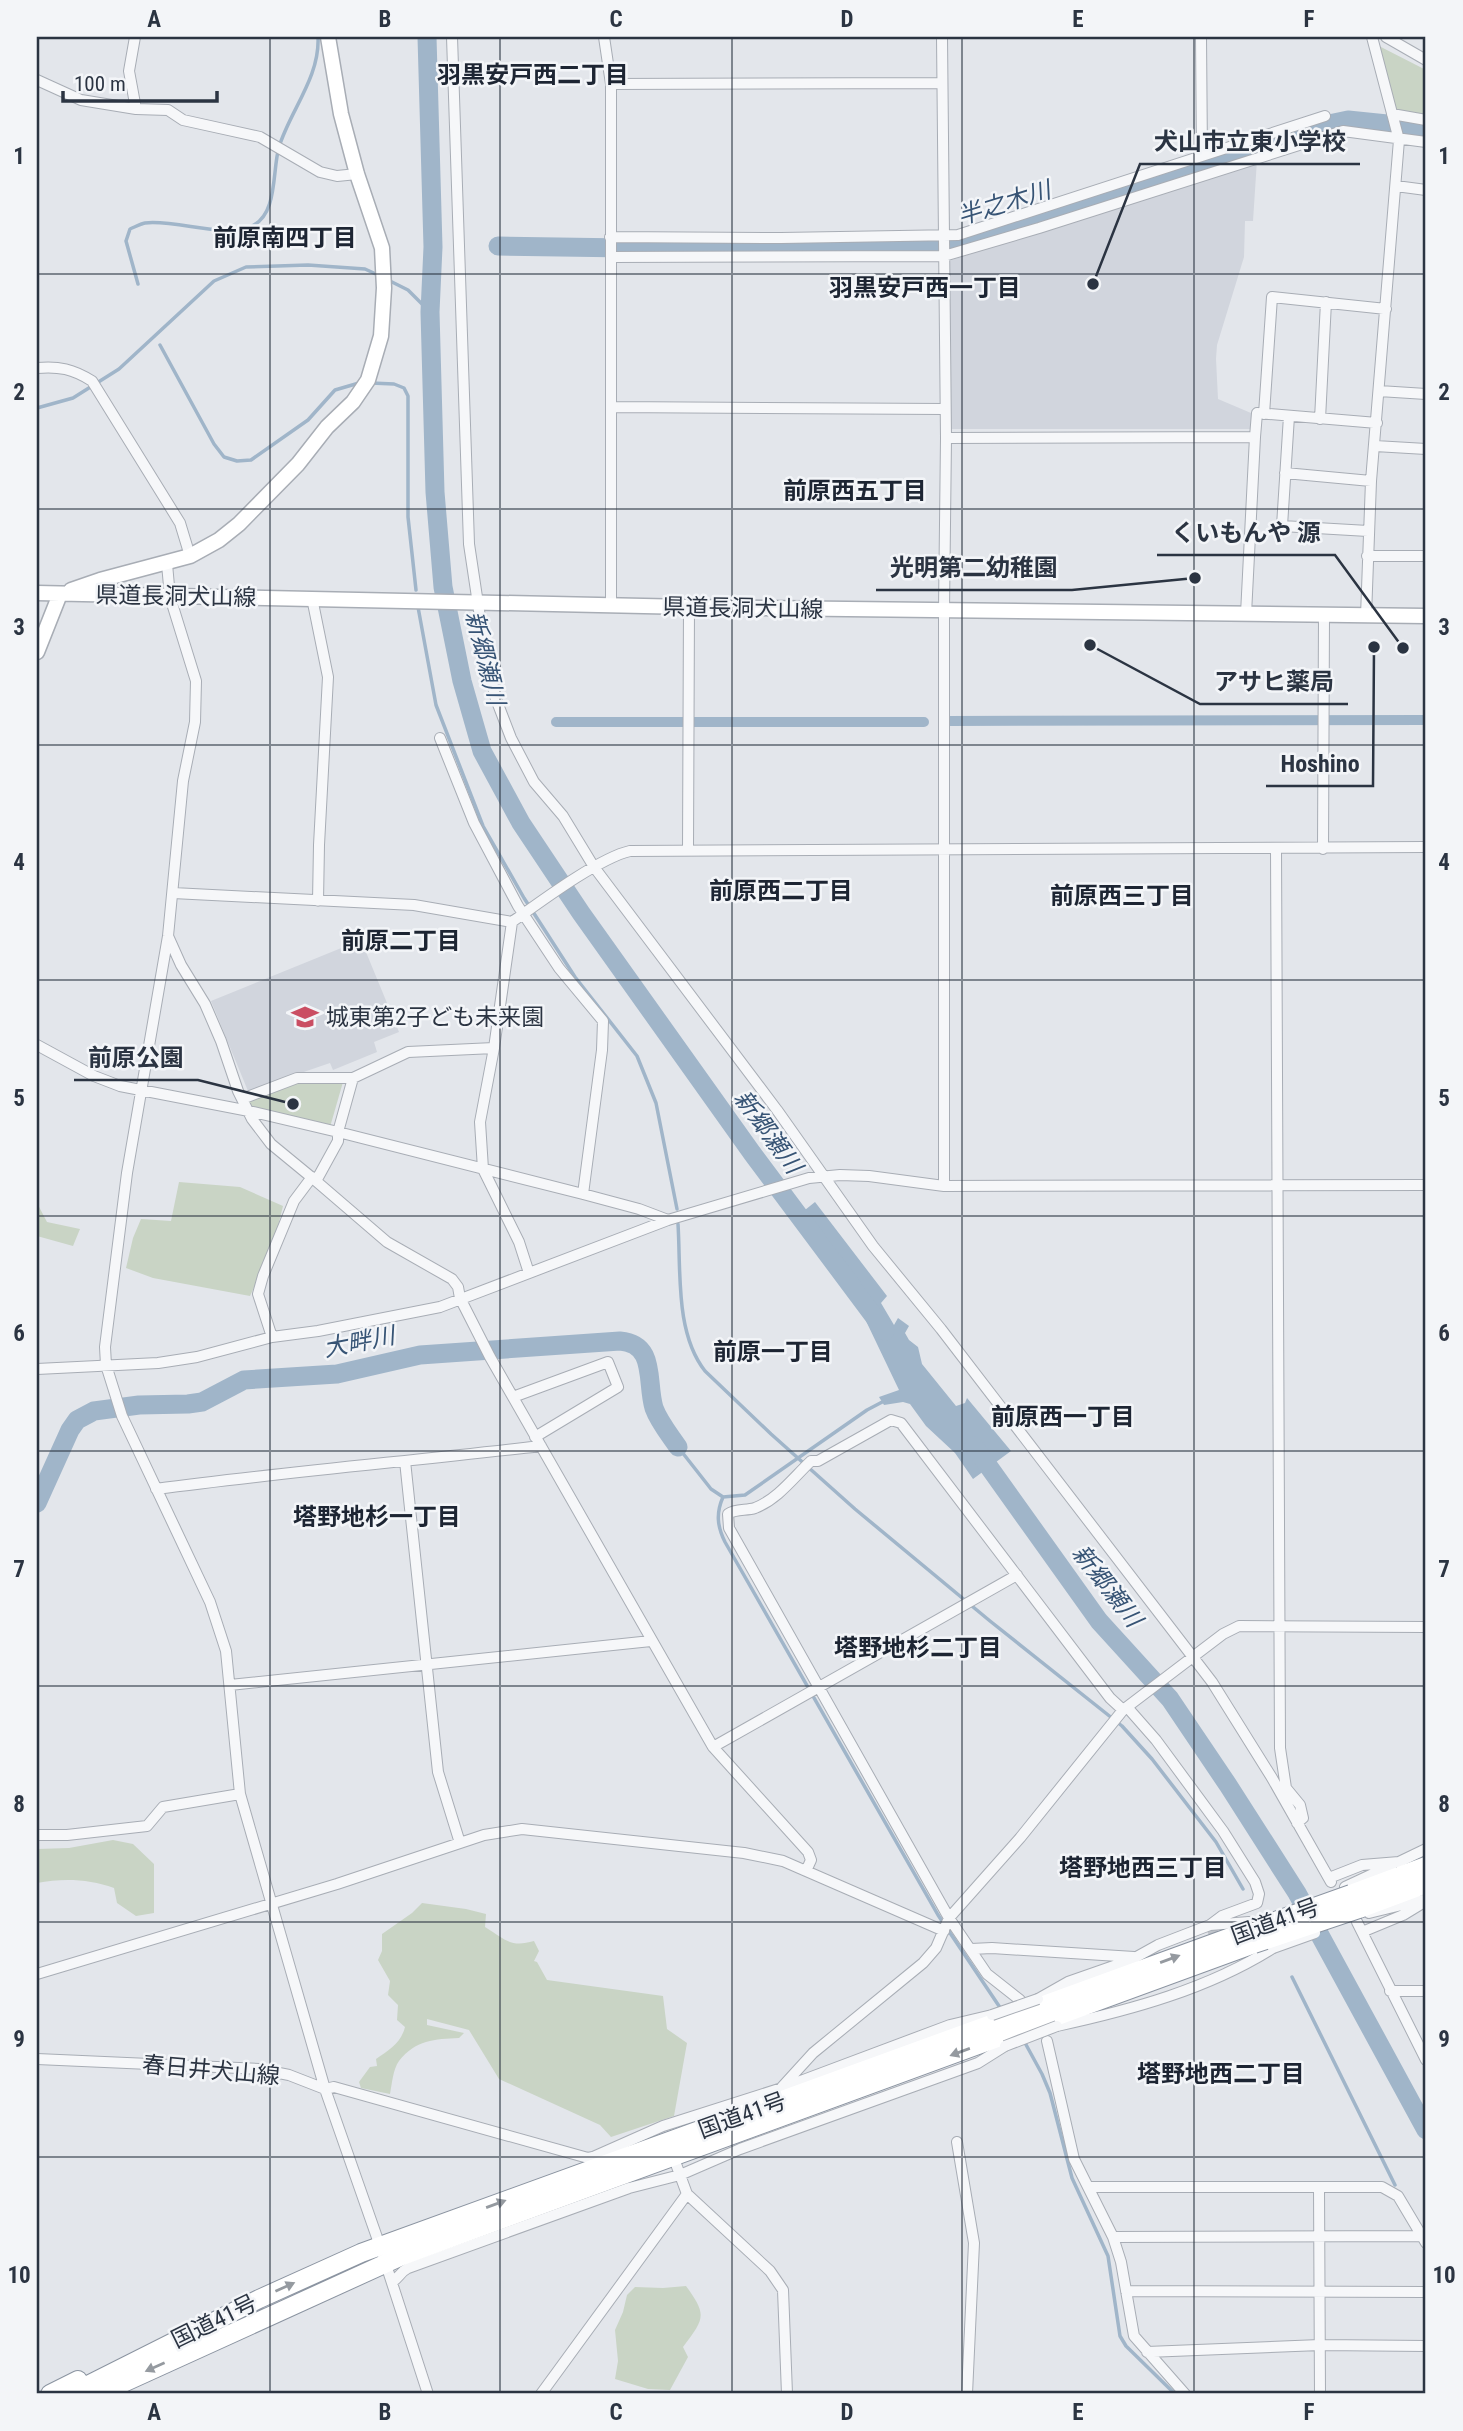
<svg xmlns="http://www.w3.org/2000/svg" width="1463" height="2431" font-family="'Roboto Condensed','Noto Sans JP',sans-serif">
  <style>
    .built { fill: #d1d5dd }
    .green { fill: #c9d4c5 }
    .water { fill: #a0b5c9 }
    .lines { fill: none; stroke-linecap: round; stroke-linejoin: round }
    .stream { stroke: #a0b5c9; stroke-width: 3.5 }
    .canal { stroke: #a0b5c9; stroke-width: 10 }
    .river { stroke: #a0b5c9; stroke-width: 19 }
    .street-tunnel { stroke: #bec2c9; stroke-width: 10; stroke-dasharray: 10 5; stroke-linecap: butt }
    .street-casing { stroke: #a8adb5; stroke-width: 12 }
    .secondary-casing { stroke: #a8adb5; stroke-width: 17 }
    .highway-casing { stroke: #8b94a1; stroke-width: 20 }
    .street { stroke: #f6f7f9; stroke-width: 10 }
    .secondary { stroke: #fff; stroke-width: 14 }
    .highway { stroke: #fff; stroke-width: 18 }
    .street-bridge-casing { stroke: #a8adb5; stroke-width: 12; stroke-linecap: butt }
    .highway-bridge-casing { stroke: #8b94a1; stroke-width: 20; stroke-linecap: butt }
    .street-bridge { stroke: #f6f7f9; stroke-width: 10 }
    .highway-bridge { stroke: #fff; stroke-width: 18 }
    .oneway { fill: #959aa0 }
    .grid { fill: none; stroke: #2b3442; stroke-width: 2; stroke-opacity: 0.55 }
    .labels { text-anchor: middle; stroke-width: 5; stroke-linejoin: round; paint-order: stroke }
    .street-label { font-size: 23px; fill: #2b3442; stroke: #f3f5f8 }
    .poi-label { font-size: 23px; fill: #2b3442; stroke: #f3f5f8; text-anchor: start }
    .neighbourhood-label { font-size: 24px; font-weight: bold; fill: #1d2533; stroke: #f3f5f8 }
    .water-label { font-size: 24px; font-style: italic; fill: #375475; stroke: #f3f5f8 }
    .leader { fill: none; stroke: #2b3442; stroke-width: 2.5 }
    .callout-dot { fill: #2b3442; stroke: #f3f5f8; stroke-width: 2.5 }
    .callout-label { font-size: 24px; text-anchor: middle; font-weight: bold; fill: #2b3442; stroke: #f3f5f8; stroke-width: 5; stroke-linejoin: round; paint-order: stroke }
    .neatline { fill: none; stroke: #2b3442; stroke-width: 2.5 }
    .grid-label { font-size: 23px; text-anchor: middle; font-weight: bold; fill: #2b3442 }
  </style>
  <rect width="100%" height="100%" fill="#e3e6eb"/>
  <!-- built -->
  <path class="built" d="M1257,160L1253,221H1245L1244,257L1217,345L1216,359L1218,399L1251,413V429H952L949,426V261Z
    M361,940L399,1032L374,1042L377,1052L333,1070L330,1063L248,1091L211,1001Z"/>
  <!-- green -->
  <path class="green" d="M1379,46L1426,70V116L1397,112Z
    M302,1081L343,1082L330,1127L250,1108L247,1100Z
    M179,1182L240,1187L283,1206L273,1246L250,1296L153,1278L126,1268L133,1238L141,1219L171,1221Z
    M37,1203L47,1222L80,1229L73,1246L37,1236Z
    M113,1840L133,1844L154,1864V1913L136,1916L117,1903L114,1888C89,1879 63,1878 37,1883V1849L69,1848Z
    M422,1903L466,1909L486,1914L485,1927C505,1939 510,1948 534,1941L539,1951L534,1961L537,1962L547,1980L663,1996L667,2029L687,2043L674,2116L611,2137L600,2125L499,2079L469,2030L427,2019V2025L464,2033L459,2038C435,2039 415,2040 399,2061C393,2069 392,2084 390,2094L361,2088L359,2082L370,2067L377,2066L376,2059C389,2050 401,2043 405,2027L397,2020L398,2005L388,1995L390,1981L378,1960L382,1951V1934L412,1913Z
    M686,2286C707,2315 705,2318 683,2347L688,2357L670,2390L648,2389L615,2379L618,2361L615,2330L623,2312L627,2295L635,2287L663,2288Z"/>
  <!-- water -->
  <path class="water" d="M815,1202L887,1296L881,1303L894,1325L898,1318L909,1326L905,1333L909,1340L918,1347L922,1364L956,1406L965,1403L967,1398L1011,1451L973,1479L955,1453L926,1426L910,1404L903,1402L884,1405L879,1397L899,1390L866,1321L872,1307L851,1276L834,1257L805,1210Z"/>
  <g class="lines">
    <!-- stream -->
    <path class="stream" d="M388,280L408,290L430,312
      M138,284L126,241L130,229C135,227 140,224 145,223C176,219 226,239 252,226C278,214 272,171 279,147C290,111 320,77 318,37
      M160,345L214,444L224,457L237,461L251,460L308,420L335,390L359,383
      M371,383L394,384L404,388L408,396V517L416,590
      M37,408L73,398L119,369L214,281L246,267L308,265L365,269L378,275
      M418,607L436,705L483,826L524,898L575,977L637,1056L656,1103L677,1209
      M678,1224C681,1271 675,1333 705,1371L771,1434L855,1509L990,1621L1122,1726L1152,1759L1216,1842L1243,1889
      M678,1447L711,1489L723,1497L745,1495L867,1410L886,1400
      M723,1497C716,1513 717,1526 725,1542L938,1915L1001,2009
      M1292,1977L1395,2185
      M1024,2041L1042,2074L1050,2093L1072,2178L1108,2256L1120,2336L1126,2346L1175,2394"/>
    <!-- canal -->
    <path class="canal" d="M949,721L1426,720
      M556,722H924"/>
    <!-- river -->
    <path class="river" d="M427,37L433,247L430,312L435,492L443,587L462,681L482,751L521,823L581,913L752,1153L885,1331
      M498,246L767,250L928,247L961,243L1244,155L1329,124L1348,120L1426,128
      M974,1446L1099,1621L1170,1699L1228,1785L1297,1893L1426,2130
      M37,1503L70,1430L77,1420L94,1411L139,1405L188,1404L202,1402L244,1380L337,1374L420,1355L620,1341C657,1344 646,1382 654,1408C659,1422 670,1435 678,1447"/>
    <!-- street-tunnel -->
    <path class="street-tunnel" d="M1210,1925L1230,1972"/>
    <defs>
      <path id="street" d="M135,37L129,71L136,109L168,110L183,120L260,137L320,172L337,176L357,174
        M452,37L469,544L486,657L496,699L511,738L534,782L563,816L594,867L777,1110L873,1246L941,1329L1212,1682L1272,1778L1331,1882
        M604,37L611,84V605
        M942,37L946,438L944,610V1186
        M1201,37L1202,156
        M1386,37L1426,60
        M37,80L81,100L136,109
        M611,84L942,83
        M1392,114L1426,120
        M1396,186L1426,190
        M610,237L781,238L958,235L1325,116
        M611,257L944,256L1039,228L1343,131L1426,142
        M37,368C59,366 73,369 92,381L180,523L190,556
        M1379,391L1426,394
        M611,407L945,409
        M1264,414L1272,297L1386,309
        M1289,416L1282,526L1368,531
        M1320,419L1326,302
        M946,438L1255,437L1257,413L1377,423
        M1375,446L1426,449
        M1285,473L1371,481
        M1367,556H1426
        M167,564L170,597L196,681L195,722L183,781L168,936L127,1173L105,1347L106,1365L122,1416L210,1602L226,1651L240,1794L325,2089L334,2087L588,2158L593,2157L663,2126L782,2088L950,2025L992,2015
        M312,598L328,677L319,845L318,901
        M1246,614L1255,437
        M1366,616L1371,481L1399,140L1372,37
        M440,738L474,823L518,906L559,968L603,1021L602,1050L583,1194
        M1276,849L1280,1748L1286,1788L1300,1805L1303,1818L1297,1823
        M1323,849L1324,615
        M688,850L689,607
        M173,893L414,905L512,922C540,902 599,858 630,851L1426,847
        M512,922L494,1048L480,1122L483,1169L519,1242L529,1273
        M168,936L181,965L205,1004L221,1041L238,1091L252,1119L271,1144L316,1181
        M37,1045L94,1076L120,1086L249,1111L338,1132L583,1194L639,1209L668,1220
        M353,1078L338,1132V1141L316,1181L387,1242L452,1279L458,1287L460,1298L490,1357L713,1747L808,1852L811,1860L806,1871
        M242,1099L297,1078H353L408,1052L494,1048
        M272,1337L258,1294L263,1276L294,1201L312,1177
        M37,1369L158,1363L197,1357L272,1337L318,1331L440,1307L668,1220L809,1178L840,1175L869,1176L944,1186L1426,1185
        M513,1397L608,1362L618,1387L535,1437
        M405,1461L438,1772L460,1843
        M156,1489C284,1472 413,1461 541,1446
        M230,1685L651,1641
        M1127,1707L1156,1740L1223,1831L1255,1882L1259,1894L1257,1903L1222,1916L1210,1925
        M713,1747L1017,1575
        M37,1835H67L147,1826L163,1807L240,1794
        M1329,1878L1362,1865L1399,1862L1426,1849
        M1345,1887L1392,1865
        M1369,1913L1422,1900
        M1357,1922L1426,2060
        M1362,1932L1403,1915L1426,1901
        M971,1949L992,1948L1134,1957
        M37,1974L337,1884L484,1835L522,1829L744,1853L783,1861L944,1931
        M1390,1991H1426
        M1038,1999L1068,1982L1131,1960L1158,1945L1210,1925L1249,1922
        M1020,2000L987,1974L949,1918L729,1528L728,1514C736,1508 746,1511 755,1508C778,1499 794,1477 811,1461H818L891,1420L901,1423L1110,1698L1123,1710
        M1057,2026C1131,2010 1208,1989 1273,1948
        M1047,2041L1074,2159L1113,2237L1121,2262L1134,2336L1185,2394
        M37,2059L259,2069L289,2075L325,2089L380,2246L428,2394
        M782,2087L813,2053L923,1963L936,1948L949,1918L1020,1838L1123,1710L1223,1634L1239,1626L1426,1627
        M957,2142L974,2243L967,2394
        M676,2164L687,2194L770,2271L783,2290L787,2394
        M1089,2187H1382L1398,2196L1426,2243
        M1319,2187L1320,2394
        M1113,2237L1423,2236
        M392,2282C399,2278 400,2272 408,2268L629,2188L680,2175L740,2149L978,2063L1005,2046
        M1126,2291L1426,2292
        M1147,2352L1320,2345L1426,2346
        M541,2394L687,2194"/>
      <path id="secondary" d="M71,590L100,580L190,556L219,540L239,524L298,464L327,427L353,402L368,380L381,336L384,288L382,248L357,174L341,114L328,37
        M37,593L689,607L1426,616
        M37,652L60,594"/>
      <path id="highway" d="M1351,1894L1426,1866
        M1359,1909L1426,1884
        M50,2394L78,2380
        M70,2394L259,2299L361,2253L1247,1931
        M99,2394L402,2256L1254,1944"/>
    </defs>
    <!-- street casing -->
    <use href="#street" class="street-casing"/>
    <!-- secondary casing -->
    <use href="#secondary" class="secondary-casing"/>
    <!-- highway casing -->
    <use href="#highway" class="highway-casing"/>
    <!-- street -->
    <use href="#street" class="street"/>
    <!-- secondary -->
    <use href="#secondary" class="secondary"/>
    <!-- highway -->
    <use href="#highway" class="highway"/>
    <defs>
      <path id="street-bridge" d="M1273,1948L1315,1933
        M992,2015L1038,1999
        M1005,2046L1057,2026"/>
      <path id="highway-bridge" d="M1247,1931L1351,1894
        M1254,1944L1359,1909"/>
    </defs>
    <!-- street-bridge casing -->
    <use href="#street-bridge" class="street-bridge-casing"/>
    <!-- highway-bridge casing -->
    <use href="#highway-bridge" class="highway-bridge-casing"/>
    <!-- street-bridge -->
    <use href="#street-bridge" class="street-bridge"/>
    <!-- highway-bridge -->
    <use href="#highway-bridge" class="highway-bridge"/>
  </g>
  <!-- one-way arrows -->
  <defs><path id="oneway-solid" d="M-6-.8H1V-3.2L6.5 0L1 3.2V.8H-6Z" transform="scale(1.75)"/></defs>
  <g class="oneway">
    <use href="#oneway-solid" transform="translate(1170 1959) rotate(-20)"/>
    <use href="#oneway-solid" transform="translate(960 2052) rotate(160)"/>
    <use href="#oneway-solid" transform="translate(496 2204) rotate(-20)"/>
    <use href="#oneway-solid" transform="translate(285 2287) rotate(-24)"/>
    <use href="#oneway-solid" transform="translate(155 2367) rotate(156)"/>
  </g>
  <!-- grid -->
  <path class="grid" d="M270,37V2394M500,37V2394M732,37V2394M962,37V2394M1194,37V2394M37,274H1426M37,509H1426M37,745H1426M37,980H1426M37,1216H1426M37,1451H1426M37,1686H1426M37,1922H1426M37,2157H1426"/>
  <!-- icons -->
  <defs>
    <symbol id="school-bare" viewBox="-9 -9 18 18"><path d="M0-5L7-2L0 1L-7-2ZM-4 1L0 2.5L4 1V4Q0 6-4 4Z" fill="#ca4e63" stroke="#f3f5f8" stroke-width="2.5" paint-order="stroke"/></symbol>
  </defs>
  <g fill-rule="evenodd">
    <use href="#school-bare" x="286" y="998" width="38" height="38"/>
  </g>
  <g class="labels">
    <!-- street labels -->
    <g class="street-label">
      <text transform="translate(176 596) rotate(1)" y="8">県道長洞犬山線</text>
      <text transform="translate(743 608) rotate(1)" y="8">県道長洞犬山線</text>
      <text transform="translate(1275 1921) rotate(-20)" y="8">国道41号</text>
      <text transform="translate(211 2070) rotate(5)" y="8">春日井犬山線</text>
      <text transform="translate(742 2115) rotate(-20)" y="8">国道41号</text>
      <text transform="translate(214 2321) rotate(-26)" y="8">国道41号</text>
    </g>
    <!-- poi labels -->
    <g class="poi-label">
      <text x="326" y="1025">城東第2子ども未来園</text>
    </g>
    <!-- neighbourhood labels -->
    <g class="neighbourhood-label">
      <text x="533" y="83">羽黒安戸西二丁目</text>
      <text x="285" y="246">前原南四丁目</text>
      <text x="925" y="296">羽黒安戸西一丁目</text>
      <text x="855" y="499">前原西五丁目</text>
      <text x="781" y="899">前原西二丁目</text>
      <text x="1122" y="904">前原西三丁目</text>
      <text x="401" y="949">前原二丁目</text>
      <text x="773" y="1360">前原一丁目</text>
      <text x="1063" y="1425">前原西一丁目</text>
      <text x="377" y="1525">塔野地杉一丁目</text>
      <text x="918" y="1656">塔野地杉二丁目</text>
      <text x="1143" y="1876">塔野地西三丁目</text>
      <text x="1221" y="2082">塔野地西二丁目</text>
    </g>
    <!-- water labels -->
    <g class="water-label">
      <text transform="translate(1004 203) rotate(-17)" y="8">半之木川</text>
      <text transform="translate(485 658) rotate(76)" y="8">新郷瀬川</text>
      <text transform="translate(768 1132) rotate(54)" y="8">新郷瀬川</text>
      <text transform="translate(359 1342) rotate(-11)" y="8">大畔川</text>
      <text transform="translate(1107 1586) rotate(52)" y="8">新郷瀬川</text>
    </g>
  </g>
  <!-- callouts -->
  <path class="leader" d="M1093 284L1140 164H1360M1403 648L1335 555H1157M1195 578L1072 590H876M1090 645L1200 704H1348M1374 647L1373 786H1266M293 1104L198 1080H74"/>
  <g class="callout-dot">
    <circle cx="1093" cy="284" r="7"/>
    <circle cx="1403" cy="648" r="7"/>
    <circle cx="1195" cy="578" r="7"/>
    <circle cx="1090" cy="645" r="7"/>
    <circle cx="1374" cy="647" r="7"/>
    <circle cx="293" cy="1104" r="7"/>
  </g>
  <g class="callout-label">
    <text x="1250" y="150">犬山市立東小学校</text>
    <text x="1246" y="541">くいもんや 源</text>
    <text x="974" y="576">光明第二幼稚園</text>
    <text x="1274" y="690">アサヒ薬局</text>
    <text x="1320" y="772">Hoshino</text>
    <text x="136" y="1066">前原公園</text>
  </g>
  <!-- border -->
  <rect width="1463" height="2431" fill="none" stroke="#f3f5f8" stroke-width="77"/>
  <!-- scale -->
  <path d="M63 91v10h154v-10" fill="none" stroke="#2b3442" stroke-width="3.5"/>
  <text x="74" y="91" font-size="21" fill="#2b3442" stroke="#f3f5f8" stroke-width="5" paint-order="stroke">100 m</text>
  <rect x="38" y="38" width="1386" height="2354" class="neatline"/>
  <g class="grid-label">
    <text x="154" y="27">A</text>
    <text x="385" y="27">B</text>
    <text x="616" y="27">C</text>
    <text x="847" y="27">D</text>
    <text x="1078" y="27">E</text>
    <text x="1309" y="27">F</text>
    <text x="19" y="164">1</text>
    <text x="1444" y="164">1</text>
    <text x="19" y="400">2</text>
    <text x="1444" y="400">2</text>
    <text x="19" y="635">3</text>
    <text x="1444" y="635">3</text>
    <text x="19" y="870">4</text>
    <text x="1444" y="870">4</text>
    <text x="19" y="1106">5</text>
    <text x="1444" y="1106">5</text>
    <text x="19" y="1341">6</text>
    <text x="1444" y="1341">6</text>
    <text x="19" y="1577">7</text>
    <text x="1444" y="1577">7</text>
    <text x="19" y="1812">8</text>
    <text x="1444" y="1812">8</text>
    <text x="19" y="2047">9</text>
    <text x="1444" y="2047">9</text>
    <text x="19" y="2283">10</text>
    <text x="1444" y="2283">10</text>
    <text x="154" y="2420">A</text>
    <text x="385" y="2420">B</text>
    <text x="616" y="2420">C</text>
    <text x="847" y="2420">D</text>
    <text x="1078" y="2420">E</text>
    <text x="1309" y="2420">F</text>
  </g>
</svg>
